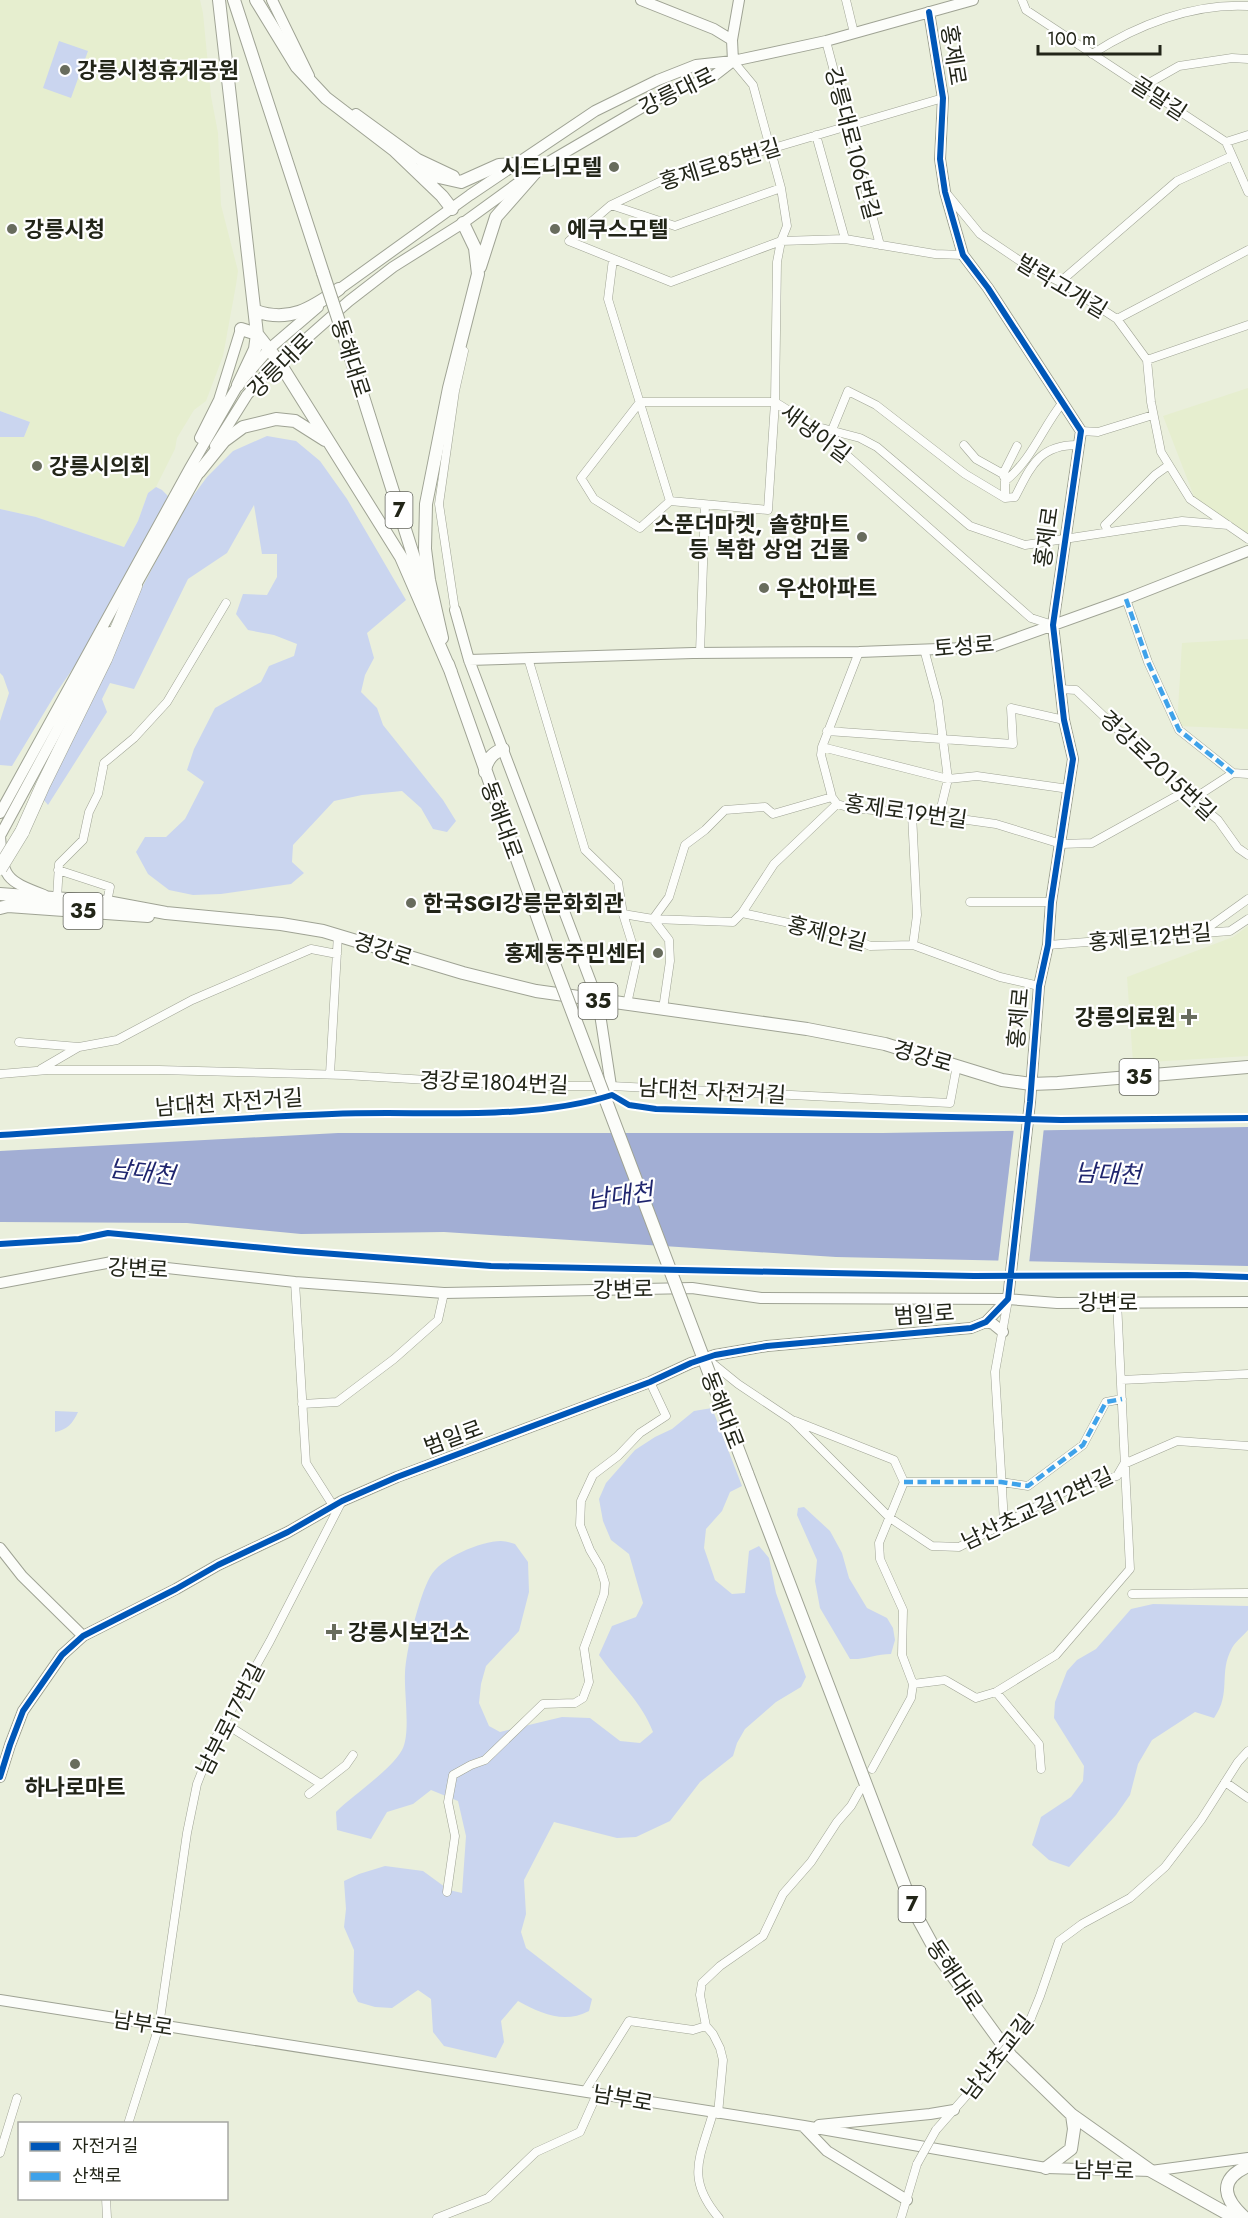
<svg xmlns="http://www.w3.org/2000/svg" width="1248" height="2218" font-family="Jost,'Noto Sans KR',sans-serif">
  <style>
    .built { fill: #e6eecf }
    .green { fill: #cad5ef }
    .water { fill: #a2aed4 }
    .pier { fill: #eaefdc }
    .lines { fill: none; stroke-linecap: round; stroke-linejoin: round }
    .street-casing { stroke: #9fa394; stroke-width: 9 }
    .secondary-casing { stroke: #9fa394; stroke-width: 12 }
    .primary-casing { stroke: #9fa394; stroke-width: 14 }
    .highway-casing { stroke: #9fa394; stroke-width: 15 }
    .street { stroke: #fcfdfa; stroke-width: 8 }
    .secondary { stroke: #fcfdfa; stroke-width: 10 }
    .primary { stroke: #fcfdfa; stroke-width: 12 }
    .highway { stroke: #fcfdfa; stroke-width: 14 }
    .street-bridge-casing { stroke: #9fa394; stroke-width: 9; stroke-linecap: butt }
    .primary-bridge-casing { stroke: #9fa394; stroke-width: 14; stroke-linecap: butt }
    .highway-bridge-casing { stroke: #9fa394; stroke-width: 15; stroke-linecap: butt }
    .street-bridge { stroke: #fcfdfa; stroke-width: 8 }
    .primary-bridge { stroke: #fcfdfa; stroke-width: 12 }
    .highway-bridge { stroke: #fcfdfa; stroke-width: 14 }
    .quiet { stroke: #3ea2ea; stroke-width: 4.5; stroke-dasharray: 9 4.5; stroke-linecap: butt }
    .cycleway-casing { stroke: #fff; stroke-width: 10 }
    .cycleway { stroke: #0057b8; stroke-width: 6 }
    .poi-dot { fill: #686c5d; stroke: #fff; stroke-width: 2 }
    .labels { text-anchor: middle; stroke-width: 4.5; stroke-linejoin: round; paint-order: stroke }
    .shield { fill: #fff; stroke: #64665d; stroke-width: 1.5 }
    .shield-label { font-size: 21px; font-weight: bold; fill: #222518 }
    .street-label { font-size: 22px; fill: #222518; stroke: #fff }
    .poi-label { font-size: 22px; font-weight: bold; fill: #222518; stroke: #fff; text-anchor: start }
    .water-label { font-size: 24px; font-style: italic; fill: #1f256e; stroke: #fff }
  </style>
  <rect width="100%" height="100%" fill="#eaefdc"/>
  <!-- built -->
  <path class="built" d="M0,0H200L203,13L211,96L218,133L221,205L238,271L236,285L223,356L206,401L194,410L177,438L175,449L156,487L148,493L138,521L124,547L36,517L0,509V437H24L30,422L0,411Z
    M1248,388V534L1195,499L1163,416Z
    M1248,639V729L1177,726L1182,643Z
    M1248,926V1056L1133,1063L1127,977L1233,937Z"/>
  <!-- green -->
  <path class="green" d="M59,41L88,51L71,98L43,88Z
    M0,411L30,422L24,437H0Z
    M267,436L296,441L320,461L347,499L406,600L367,633L374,658L365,675L361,692L377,708L383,725L443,800L456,821L447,832L433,829L421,808L402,791L362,795L334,801L293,845L292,862L304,873L291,884L221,894L193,895L169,890L148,874L136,852L145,837H166L185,819L204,782L187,770L194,749L215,708L261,682L269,666L294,656L297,644L274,635L248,630L236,614L243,594L267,595L277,577V554H262L254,505L227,553L188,579L134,689L110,683L102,699L107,712L48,805L43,799L85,696L184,508L207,477L233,451Z
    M156,487L162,490L172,500L92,641L56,693L12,766L0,765V721L9,693L3,676L0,673V509L36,517L124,547L138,521L148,493Z
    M712,1408L742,1486L730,1492L722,1511L706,1529L704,1548L715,1580L732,1594L745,1593L749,1551L759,1546L769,1558L776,1593L806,1677L801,1687L776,1702L745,1729L737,1743L733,1756L700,1782L670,1821L636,1837L617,1838L554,1822L524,1880L526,1914L521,1932L526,1948L592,1999L589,2011C564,2024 542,2014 518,2001L501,2021L504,2042L496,2058L444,2046L433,2032L431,1999L418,1990L392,2008L375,2007L358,2002L353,1992L354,1950L344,1927L346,1909L344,1881L359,1874L385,1866L423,1871L449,1890L462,1893L466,1836L458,1801L431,1790L413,1804L387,1812L371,1839L337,1830L336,1812C354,1794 390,1771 402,1750C411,1734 404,1694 405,1673C406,1651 419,1596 430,1577C440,1558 481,1541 501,1541C506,1541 511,1543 515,1544L528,1562L529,1592L519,1631L486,1666L481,1684L479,1703L489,1726L500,1732L562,1717L590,1718L620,1741L640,1743L653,1732C642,1702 617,1681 599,1655L612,1626L636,1617L643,1603L629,1554L611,1540L603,1521L599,1499L606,1483L635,1450L655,1437L672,1429L694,1411Z
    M55,1411L78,1412C73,1423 67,1430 55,1432Z
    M804,1507L830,1531L842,1553L849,1578L867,1608L887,1618L893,1628L895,1640L891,1654C877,1654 864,1660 850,1659L820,1608L815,1581L817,1560L797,1515L798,1508Z
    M1153,1604L1248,1606V1630C1243,1636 1235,1642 1232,1648C1218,1673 1232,1693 1214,1718L1195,1712L1152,1740L1138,1764L1130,1795L1116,1815L1069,1867L1049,1860L1032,1845L1041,1817L1071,1797L1083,1781L1084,1766L1054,1718L1055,1702L1067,1671L1077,1660L1096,1649L1131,1609Z"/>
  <!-- water -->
  <path class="water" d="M1248,1127V1266L836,1257L444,1232L301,1234L187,1223L0,1222V1151L338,1133H883Z"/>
  <!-- pier -->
  <path class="pier" d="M1044,1127L1029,1264L998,1263L1014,1128Z"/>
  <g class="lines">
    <defs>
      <path id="street" d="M846,0L854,33
        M1022,0L1026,10L1226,142L1248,192
        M826,41L880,245
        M1092,54C1137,25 1193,3 1248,6
        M1142,87L1179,66L1232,58L1248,59
        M943,98L770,149L676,174L611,205L569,241L671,282L781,241L845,239L935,254L963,255
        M816,135L845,239
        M1226,142L1248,135
        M948,195L980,234L1029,267L1060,282L1117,319L1147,360L1151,402L1161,452L1190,499L1248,539
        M611,205L675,226L781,188
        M613,259L608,299L670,501L640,528L594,499L581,478L640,402H775L815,427L1031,618L1053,625
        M1060,282L1177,181L1232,156
        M1117,319L1248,250
        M1147,360L1248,325
        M818,427L860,438L877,447L970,526L1025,545L1182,521L1228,525
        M832,430L848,391L876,405L965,474L1005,498L1015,497C1031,466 1039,445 1077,445
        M1081,431L1098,432L1153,415
        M964,445L976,459L1003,474
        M1004,477L1003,474L1017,446
        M1005,498V481C1032,460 1042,428 1063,402
        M670,501L768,510L775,402L777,262L781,241L787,226L781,188L753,85L733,61
        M1108,531L1105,525L1155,475L1169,465
        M1126,599L1148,662L1179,730L1233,773
        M455,610L439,504L455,391L464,351
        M924,649L938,701L948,779L939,816
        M859,652L822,747L821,755L832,797L837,804L851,808L939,816L996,824L1061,844L1092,843L1184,792
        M700,653L705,505
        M528,658L585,850L618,882L623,914L637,959L627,1004
        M1060,689L1076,690L1184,792L1218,820L1238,848L1248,855
        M827,731L1013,744L1011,708L1064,720
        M822,747L948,779L977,776L1069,789
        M1193,799L1233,773L1248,774
        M912,814L917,915L913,945L1000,977L1039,986
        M58,870L110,887L107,902
        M57,899L59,864L83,840L89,812L98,794L104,763L134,738L167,702L226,603
        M970,902H1051
        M742,913L846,935L870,946L913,945
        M623,914L653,919L733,922L742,913L774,864L837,804
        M1202,932L1248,899
        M1048,945L1230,931L1248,919
        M663,1009L670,961L669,940L653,919L669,897L685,845L705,830L725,810L765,807L773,814L832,797
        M19,1042L79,1047L117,1040L192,1000L311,949L337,954
        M41,1069L77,1048
        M0,1074L48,1070H159L345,1075L526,1086H611L950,1103L957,1065
        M330,1074L338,934
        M295,1282L306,1463L334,1507
        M706,1358L738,1384L792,1420L890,1518L932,1546L959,1547L1068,1490L1117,1476L1124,1464L1177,1441L1248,1446
        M1121,1380L1248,1374
        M302,1404L337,1402L394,1359L438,1320L444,1293
        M795,1421L894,1460L904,1482L879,1543L880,1559L903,1610L902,1655L913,1684L911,1698L872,1769
        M904,1482H1001L1028,1486L1083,1445L1106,1402L1122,1399
        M1004,1522L995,1372L1008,1300
        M1132,1594L1248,1593
        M913,1684L945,1680L976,1698L996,1692L1056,1655L1130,1569L1117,1302
        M996,1692L1039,1744L1041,1769
        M224,1723L321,1784
        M1225,1782L1248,1798
        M309,1794L346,1765L353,1755
        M447,1892L455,1836L448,1802L453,1775L471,1765L485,1760L543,1704L575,1703L583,1698L589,1682L584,1648L604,1594L605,1583L600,1567L590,1550L580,1525L581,1501L593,1475L618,1456L640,1433L666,1416L650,1382
        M1031,2018L1040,1996L1059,1941L1082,1924L1130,1898L1165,1867L1201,1820L1238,1762L1248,1751
        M585,2091L629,2021L693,2030L706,2026
        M713,2113C700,2158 685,2178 719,2218
        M718,2114L723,2060L720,2048L713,2034L706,2026L700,1995L702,1983L720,1966L763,1936L783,1894L811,1862L837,1822L851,1806L860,1790
        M128,2124L159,2026L187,1833L197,1784L214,1741L270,1641L342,1501
        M936,2130L973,2088
        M0,2153L17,2098
        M106,2198L107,2218
        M437,2218L488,2198L536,2152L580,2132L597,2094
        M901,2218L917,2164"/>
      <path id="secondary" d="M272,0L309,76
        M641,0L714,29L732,40L733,61
        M732,40L739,0
        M356,114L418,159L454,176
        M334,293L470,195L595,111L658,80L696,65L733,61L826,41L973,0
        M200,438L219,400L241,329
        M215,446L247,395L264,376L349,301L393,267L463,223L540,167L653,101L715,75L733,61
        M132,592L202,467
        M455,610L469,660L598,1001L611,1086
        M469,660L693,653L859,652L992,647L1126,599L1248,551
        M0,813L190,468L238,385L269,349L318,307
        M0,836L110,632
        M0,836C3,878 5,880 44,895
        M0,1283L112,1262L295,1282L444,1293L692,1288L761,1298L1008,1299L1057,1303L1248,1302
        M986,1322L993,1324L1003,1332
        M0,1548L22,1576L83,1636
        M0,1777L10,1745L23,1711L62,1655L83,1636L176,1589L218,1565L288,1532L342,1501L397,1477L650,1382L691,1363L715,1355L767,1346L971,1328L986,1322L1008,1299L1030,1102L1039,986L1048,945L1051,902L1073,759L1064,720L1053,625L1081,431L988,288L963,255L945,192L940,159L943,98L929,12
        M0,2000L804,2126L1046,2168L1151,2171L1248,2158
        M819,2125L930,2114L954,2110
        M804,2127L827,2151L907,2200"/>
      <path id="primary" d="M219,0L257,334L279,362L401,557L451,672
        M234,0L323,273
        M256,0L297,67L326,98L394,150L442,196L452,209
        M421,169L430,175L461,182L499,165L515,164
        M480,267L496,217L540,167
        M256,311C289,323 312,308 339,289
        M348,349L427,599
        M238,385L255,349L257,334L241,329
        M199,472L224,441L243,427L276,419L295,421L325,440
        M442,638L429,580L425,549L426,504L449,388L478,274L475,248L463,223
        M448,664L553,961
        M485,772C486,760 492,753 503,749
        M0,894L107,902L166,913L281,924L323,931L463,973L536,991L807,1029L885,1044L1002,1080L1031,1084L1058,1083L1248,1067
        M0,908L8,906L148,916
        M747,1473L915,1913L939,1957L1011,2056L1072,2115L1151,2171L1235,2218
        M1046,2168L1071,2149L1074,2129L1072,2115
        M1245,2218C1224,2199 1217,2180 1248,2166"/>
      <path id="highway" d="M22,832L43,785L105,659L135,586"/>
    </defs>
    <!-- street casing -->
    <use href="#street" class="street-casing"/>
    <!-- secondary casing -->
    <use href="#secondary" class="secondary-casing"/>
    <!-- primary casing -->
    <use href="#primary" class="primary-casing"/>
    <!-- highway casing -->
    <use href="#highway" class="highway-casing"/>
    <!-- street -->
    <use href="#street" class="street"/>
    <!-- secondary -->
    <use href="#secondary" class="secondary"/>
    <!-- primary -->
    <use href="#primary" class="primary"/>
    <!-- highway -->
    <use href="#highway" class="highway"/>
    <defs>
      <path id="street-bridge" d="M973,2088L1031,2018
        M917,2164L936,2130"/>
      <path id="primary-bridge" d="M323,273L348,349
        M553,961L747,1473"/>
      <path id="highway-bridge" d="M0,868L22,832"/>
    </defs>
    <!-- street-bridge casing -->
    <use href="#street-bridge" class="street-bridge-casing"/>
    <!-- primary-bridge casing -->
    <use href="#primary-bridge" class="primary-bridge-casing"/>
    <!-- highway-bridge casing -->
    <use href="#highway-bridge" class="highway-bridge-casing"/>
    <!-- street-bridge -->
    <use href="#street-bridge" class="street-bridge"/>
    <!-- primary-bridge -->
    <use href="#primary-bridge" class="primary-bridge"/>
    <!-- highway-bridge -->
    <use href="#highway-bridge" class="highway-bridge"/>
    <!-- quiet -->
    <path class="quiet" d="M1126,599L1148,662L1179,730L1233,773
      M904,1482H1001L1028,1486L1083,1445L1106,1402L1122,1399"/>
    <defs>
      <path id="cycleway" d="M0,1135C110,1128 221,1118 332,1114C422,1110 526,1122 612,1095L629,1105L656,1109L1061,1120L1248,1118
        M0,1244L79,1239L108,1233L295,1251L491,1266L974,1276L1187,1275L1248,1277
        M0,1777L10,1745L23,1711L62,1655L83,1636L176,1589L218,1565L288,1532L342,1501L397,1477L650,1382L691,1363L715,1355L767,1346L971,1328L986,1322L1008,1299L1030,1102L1039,986L1048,945L1051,902L1073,759L1064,720L1053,625L1081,431L988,288L963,255L945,192L940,159L943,98L929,12"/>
    </defs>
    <!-- cycleway casing -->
    <use href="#cycleway" class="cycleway-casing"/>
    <!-- cycleway -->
    <use href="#cycleway" class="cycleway"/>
  </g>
  <!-- markers -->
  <g class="poi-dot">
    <circle cx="65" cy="70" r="6"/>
    <circle cx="614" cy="167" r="6"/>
    <circle cx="12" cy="229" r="6"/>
    <circle cx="555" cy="229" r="6"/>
    <circle cx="37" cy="466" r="6"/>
    <circle cx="862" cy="537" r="6"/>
    <circle cx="764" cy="588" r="6"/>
    <circle cx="411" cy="903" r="6"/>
    <circle cx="658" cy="953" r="6"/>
    <path d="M1186 1008h6v6h6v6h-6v6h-6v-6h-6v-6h6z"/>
    <path d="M331 1623h6v6h6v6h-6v6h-6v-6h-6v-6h6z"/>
    <circle cx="75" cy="1764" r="6"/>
  </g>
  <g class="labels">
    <!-- shield labels -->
    <g class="shield">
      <rect x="385.5" y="492" width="27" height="36" rx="4.5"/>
      <rect x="63.5" y="893" width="39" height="36" rx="4.5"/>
      <rect x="578.5" y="983" width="39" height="36" rx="4.5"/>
      <rect x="1119.5" y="1059" width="39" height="36" rx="4.5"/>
      <rect x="898.5" y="1886" width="27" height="36" rx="4.5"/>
    </g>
    <g class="shield-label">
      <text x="399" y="517">7</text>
      <text x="83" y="918">35</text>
      <text x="598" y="1008">35</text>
      <text x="1139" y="1084">35</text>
      <text x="912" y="1911">7</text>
    </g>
    <!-- street labels -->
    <g class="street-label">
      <text transform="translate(954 55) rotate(81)" y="8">홍제로</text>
      <text transform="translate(677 91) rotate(-26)" y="8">강릉대로</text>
      <text transform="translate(1159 98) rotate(33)" y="8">골말길</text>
      <text transform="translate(853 143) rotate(75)" y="8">강릉대로106번길</text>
      <text transform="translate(720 164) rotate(-17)" y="8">홍제로85번길</text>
      <text transform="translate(1062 286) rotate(31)" y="8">발락고개길</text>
      <text transform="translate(351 358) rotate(72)" y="8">동해대로</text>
      <text transform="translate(280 365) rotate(-45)" y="8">강릉대로</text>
      <text transform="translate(816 433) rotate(37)" y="8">새냉이길</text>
      <text transform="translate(1046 537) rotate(-82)" y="8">홍제로</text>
      <text transform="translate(964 646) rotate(-5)" y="8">토성로</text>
      <text transform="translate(1158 765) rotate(43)" y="8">경강로2015번길</text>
      <text transform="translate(906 811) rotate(8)" y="8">홍제로19번길</text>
      <text transform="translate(502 820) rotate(70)" y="8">동해대로</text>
      <text transform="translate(827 933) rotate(14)" y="8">홍제안길</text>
      <text transform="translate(1150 937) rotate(-5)" y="8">홍제로12번길</text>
      <text transform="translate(383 949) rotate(18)" y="8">경강로</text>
      <text transform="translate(1018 1018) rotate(-85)" y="8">홍제로</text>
      <text transform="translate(923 1056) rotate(16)" y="8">경강로</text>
      <text transform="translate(494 1082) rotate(2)" y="8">경강로1804번길</text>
      <text transform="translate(712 1091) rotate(3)" y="8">남대천 자전거길</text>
      <text transform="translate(229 1102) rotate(-4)" y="8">남대천 자전거길</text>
      <text transform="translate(138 1268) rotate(3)" y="8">강변로</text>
      <text transform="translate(623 1289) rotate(-1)" y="8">강변로</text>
      <text x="1108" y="1310">강변로</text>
      <text transform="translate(924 1314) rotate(-4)" y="8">범일로</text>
      <text transform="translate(723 1410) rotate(69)" y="8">동해대로</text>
      <text transform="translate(453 1437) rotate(-20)" y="8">범일로</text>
      <text transform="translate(1037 1508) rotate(-25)" y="8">남산초교길12번길</text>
      <text transform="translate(230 1719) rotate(-63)" y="8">남부로17번길</text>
      <text transform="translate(955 1975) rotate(56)" y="8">동해대로</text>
      <text transform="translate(143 2023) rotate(9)" y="8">남부로</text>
      <text transform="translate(997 2057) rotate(-52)" y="8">남산초교길</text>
      <text transform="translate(623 2098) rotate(10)" y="8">남부로</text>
      <text transform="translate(1104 2170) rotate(1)" y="8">남부로</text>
    </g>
    <!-- poi labels -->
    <g class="poi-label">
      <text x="77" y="78">강릉시청휴게공원</text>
      <text x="602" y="175" text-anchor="end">시드니모텔</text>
      <text x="24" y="237">강릉시청</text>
      <text x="567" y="237">에쿠스모텔</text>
      <text x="49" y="474">강릉시의회</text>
      <text x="850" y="532" text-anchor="end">스푼더마켓, 솔향마트<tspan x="850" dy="25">등 복합 상업 건물</tspan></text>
      <text x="776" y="596">우산아파트</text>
      <text x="423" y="911">한국SGI강릉문화회관</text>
      <text x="646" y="961" text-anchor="end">홍제동주민센터</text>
      <text x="1176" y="1025" text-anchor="end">강릉의료원</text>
      <text x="348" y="1640">강릉시보건소</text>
      <text x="75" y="1795" text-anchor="middle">하나로마트</text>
    </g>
    <!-- water labels -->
    <g class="water-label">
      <text transform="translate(142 1172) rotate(7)" y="8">남대천</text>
      <text transform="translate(1108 1174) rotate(2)" y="8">남대천</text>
      <text transform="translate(620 1196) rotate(-8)" y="8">남대천</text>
    </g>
  </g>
  <!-- legend -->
  <rect x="18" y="2122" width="210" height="78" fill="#ffffff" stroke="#a7a8a3" stroke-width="1.5"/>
  <rect x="30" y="2142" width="30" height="9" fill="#0057b8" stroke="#a7a8a3" stroke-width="1.5"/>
  <text x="72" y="2152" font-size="18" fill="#222518">자전거길</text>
  <rect x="30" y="2172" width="30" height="9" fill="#3ea2ea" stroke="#a7a8a3" stroke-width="1.5"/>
  <text x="72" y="2182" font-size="18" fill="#222518">산책로</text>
  <!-- scale -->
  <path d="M1038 45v9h122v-9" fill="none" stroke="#222518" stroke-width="3"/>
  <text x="1047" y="45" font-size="18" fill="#222518" stroke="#ffffff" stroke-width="4.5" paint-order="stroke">100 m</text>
</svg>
